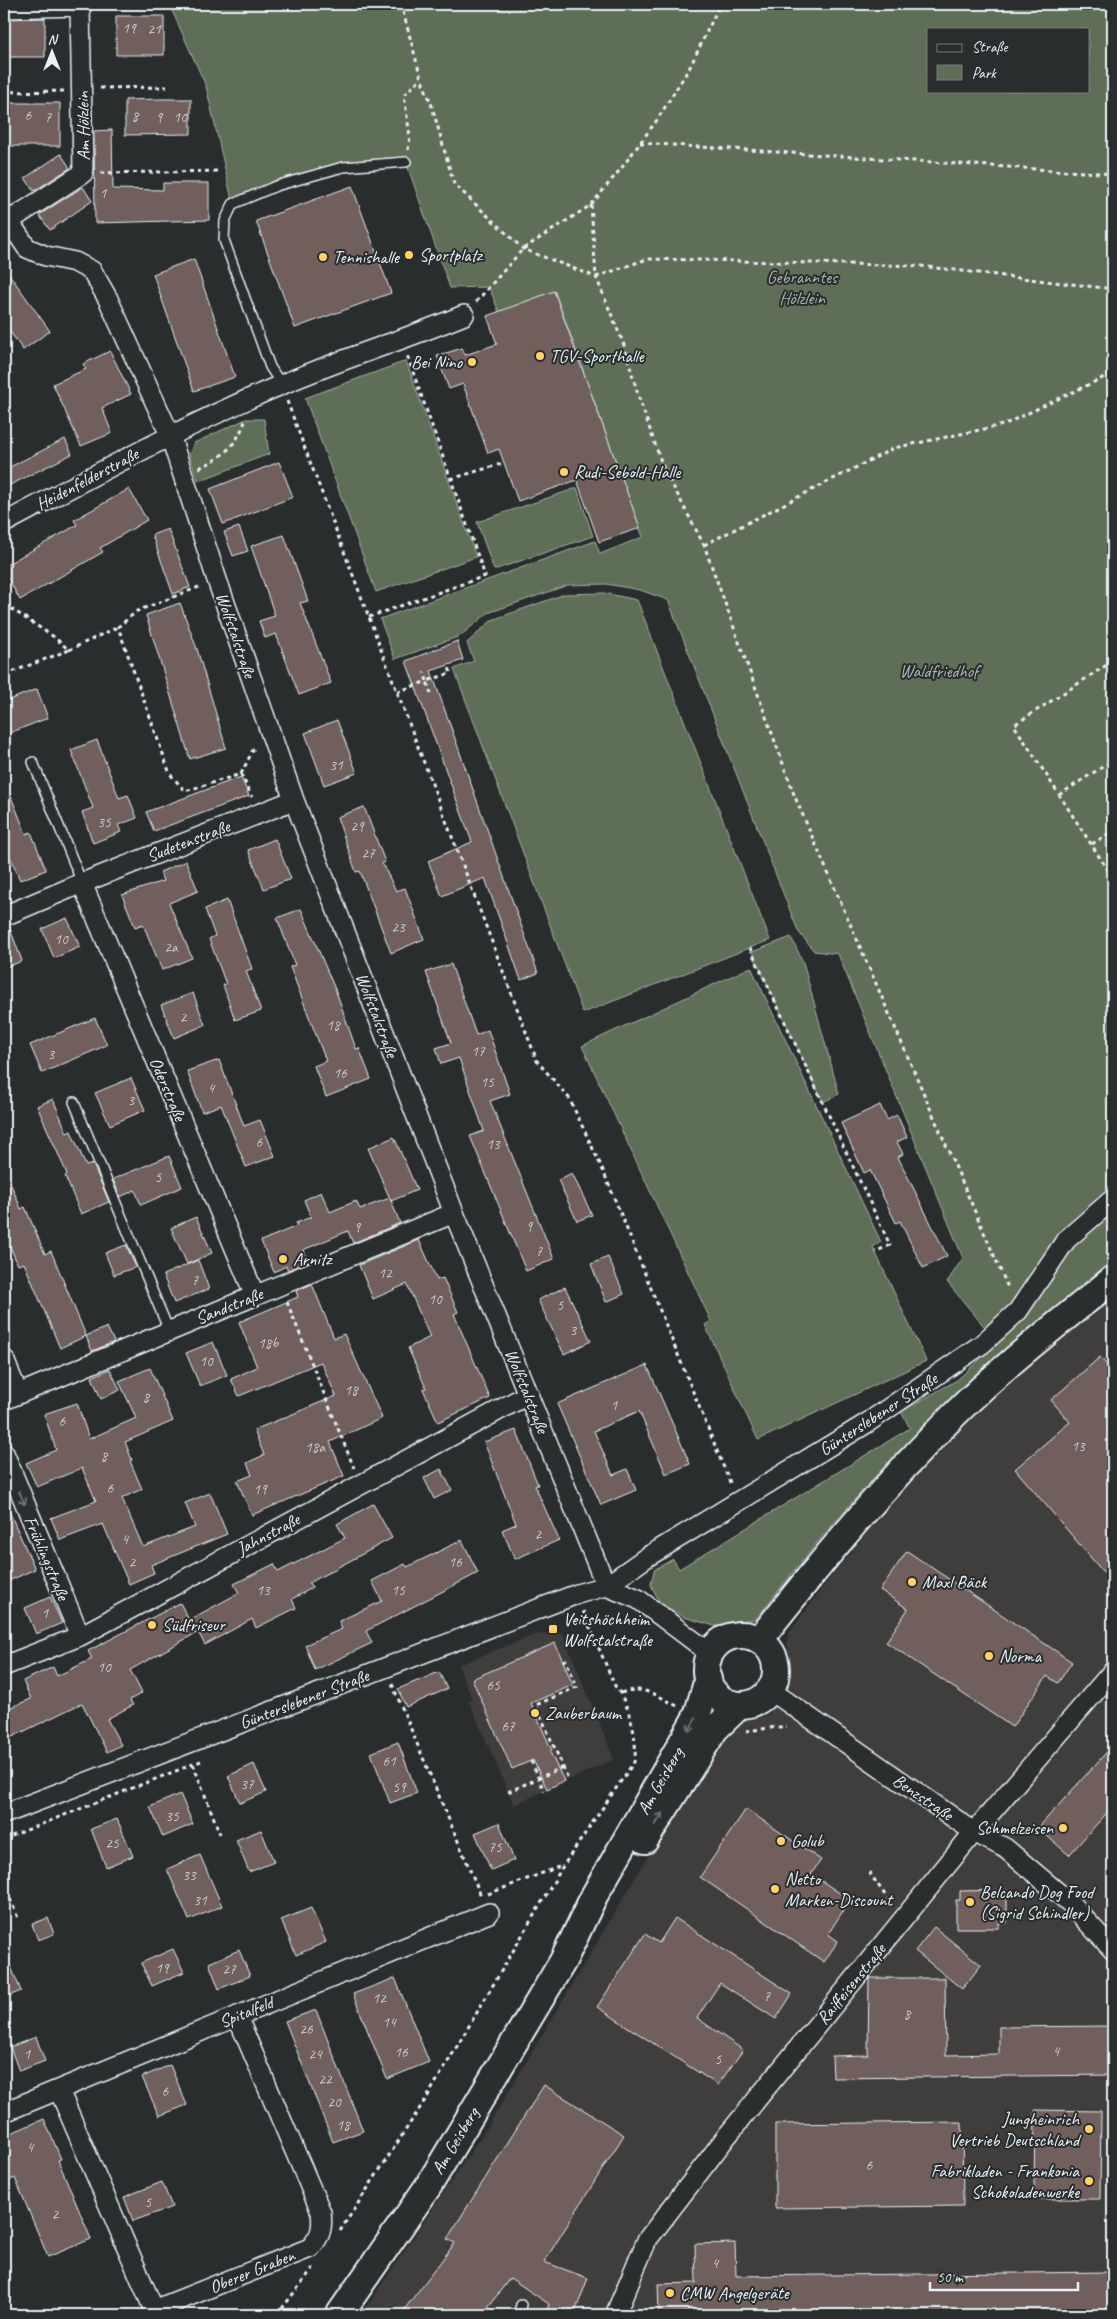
<svg xmlns="http://www.w3.org/2000/svg" width="1117" height="2319" font-family="Caveat,sans-serif">
  <style>
    .built { fill: #3f3c3c }
    .green { fill: #5f6e57; stroke: #a4b0a8; fill-rule: evenodd }
    .building { fill: #705e5c; stroke: #e8f1f8 }
    .lines { fill: none; stroke-linecap: round; stroke-linejoin: round }
    .lane-casing { stroke: #e8f1f8; stroke-width: 12 }
    .street-casing { stroke: #e8f1f8; stroke-width: 22 }
    .secondary-casing { stroke: #e8f1f8; stroke-width: 30 }
    .path { stroke: #e8f1f8; stroke-width: 3; stroke-dasharray: 4 4; stroke-linecap: butt }
    .lane { stroke: #2a2d2e; stroke-width: 9 }
    .street { stroke: #2a2d2e; stroke-width: 19 }
    .secondary { stroke: #2a2d2e; stroke-width: 26 }
    .oneway { stroke: #6c7275 }
    .poi-dot { fill: #ffd166; stroke: #2a2d2e; stroke-width: 2 }
    .labels { text-anchor: middle; stroke-width: 4; stroke-linejoin: round; paint-order: stroke }
    .number-label { font-size: 15px; fill: #caccd1 }
    .street-label { font-size: 18px; fill: #e8f1f8; stroke: #2a2d2e }
    .poi-label { font-size: 18px; fill: #e8f1f8; stroke: #2a2d2e; text-anchor: start }
    .park-label { font-size: 18px; fill: #aab6b0; stroke: #2a2d2e }
  </style>
  <rect width="100%" height="100%" fill="#2a2d2e"/>
  <filter id="ink" filterUnits="userSpaceOnUse"><feTurbulence type="fractalNoise" baseFrequency=".02" numOctaves="2"/><feDisplacementMap in="SourceGraphic" scale="10" xChannelSelector="R" yChannelSelector="G"/><feConvolveMatrix kernelMatrix="1 2 1 2 8 2 1 2 1" color-interpolation-filters="sRGB"/></filter>
  <g filter="url(#ink)">
    <!-- built -->
    <path class="built" d="M1113,1294V2315H361L487,2128L729,1720L748,1719L768,1715L791,1680L787,1644L789,1633L835,1571L925,1464L1021,1368Z
      M562,1632L614,1759L514,1805L469,1701L472,1700L458,1665L534,1635Z"/>
    <!-- green -->
    <path class="green" d="M169,4H1113V1263C1077,1292 1038,1320 1003,1351C912,1432 830,1522 756,1619L733,1622L718,1627L684,1617L660,1603L651,1585L654,1570L673,1559L679,1569L910,1428L901,1412L957,1380L998,1343L947,1282L963,1258L838,954L814,951L798,931L668,600L640,590L606,584L568,585L488,613L460,636L395,659L380,619L595,541L600,554L643,537L555,292L499,312L489,287L450,288L406,162L343,167L233,204L206,86ZM928,29H1088V91H928Z
      M406,361L476,557L376,592L305,398Z
      M246,419H264L269,454L198,481L189,454L194,443Z
      M577,488L593,536L494,570L477,522Z
      M604,593L637,600L770,940L583,1013L454,669L474,661L467,643L492,620L565,594Z
      M791,937L803,962L839,1094L823,1102L752,952Z
      M751,967L881,1242L873,1247L926,1361L758,1440L705,1325L711,1321L582,1046Z"/>
    <!-- building -->
    <path class="building" d="M116,16H164V55H116Z
      M45,18V57H4V19Z
      M161,99H191V134L125,135V100Z
      M4,103H60V146H4Z
      M112,130L113,189L163,190V183H209V220L95,223L94,131Z
      M61,154L70,168L34,191L25,178Z
      M352,186L391,293L295,328L256,221Z
      M83,187L92,201L50,230L39,215Z
      M194,259L235,377L194,391L153,274Z
      M4,267L50,331L23,350L4,323Z
      M554,291L640,528L599,542L577,480L518,501L499,449L488,453L463,384L449,389L437,356L462,348L465,355L497,344L487,316Z
      M110,351L131,394L102,408L112,433L81,446L53,384L86,369L83,364Z
      M65,439L72,454L4,488V470Z
      M279,462L293,497L223,524L210,489Z
      M129,489L147,520L100,548L103,552L20,600L4,571V566L77,525L74,520Z
      M239,527L248,551L233,556L224,532Z
      M168,529L190,587L173,594L152,535Z
      M284,535L308,601L300,603L331,683L299,695L276,634L265,638L259,621L275,616L251,546Z
      M180,603L197,649L226,748L190,759L146,615Z
      M457,641L463,660L431,671L538,973L521,980L485,878L442,896L428,861L472,842L406,661Z
      M37,689L48,718L4,735V702Z
      M337,720L357,773L324,785L305,733Z
      M97,740L119,798L128,795L137,818L118,825L121,832L93,843L82,812L93,808L71,750Z
      M241,777L249,796L154,831L146,812Z
      M4,779L26,834L31,832L46,870L20,880L4,842Z
      M364,807L385,862L382,863L396,891L405,888L424,939L391,953L360,871L356,872L337,817Z
      M275,839L291,879L264,889L248,850Z
      M186,861L198,891L169,903L192,958L162,970L143,924L135,927L122,895L163,881L160,872Z
      M227,900L252,969L246,971L261,1011L235,1020L223,985L226,984L209,939L215,936L205,909Z
      M301,909L337,994L356,1049L359,1048L371,1079L326,1097L314,1066L326,1061L290,967L295,965L277,918Z
      M67,918L80,947L54,958L42,929Z
      M9,926L22,961L4,968V927Z
      M451,964L476,1035L488,1030L510,1094L490,1101L554,1259L526,1271L470,1136L484,1131L459,1058L441,1064L436,1048L451,1043L426,972Z
      M193,993L205,1025L174,1038L161,1005Z
      M95,1018L107,1045L42,1073L30,1045Z
      M219,1060L244,1126L260,1120L275,1156L246,1167L221,1105L202,1112L187,1071Z
      M131,1078L145,1110L110,1125L95,1093Z
      M53,1099L67,1133L71,1131L86,1166L93,1164L109,1202L81,1214L65,1176L67,1174L37,1106Z
      M880,1105L887,1120L897,1115L907,1137L897,1142L903,1154L898,1157L947,1256L923,1268L900,1221L896,1223L870,1170L864,1173L841,1123Z
      M394,1137L417,1190L391,1201L368,1148Z
      M169,1156L182,1187L141,1205L135,1190L120,1197L113,1179Z
      M4,1167L21,1209L25,1207L45,1254L51,1251L86,1336L60,1348L24,1263L18,1265L4,1232Z
      M572,1173L592,1215L577,1221L558,1180Z
      M321,1192L330,1212L356,1201L360,1209L390,1198L400,1223L353,1243L348,1231L303,1250L306,1258L302,1260L304,1263L288,1270L286,1266L274,1272L261,1241L297,1226L296,1223L311,1217L304,1200Z
      M196,1217L212,1253L187,1264L171,1228Z
      M419,1240L437,1280L443,1278L458,1312L454,1314L490,1398L438,1422L423,1389L426,1388L408,1348L430,1337L407,1284L373,1299L359,1265Z
      M126,1245L136,1267L114,1275L105,1253Z
      M608,1257L624,1294L606,1302L591,1264Z
      M198,1260L209,1289L174,1303L163,1275Z
      M312,1284L334,1338L344,1334L382,1418L330,1442L344,1476L252,1515L237,1481L252,1475L247,1463L264,1455L254,1430L336,1396L321,1362L239,1396L231,1379L257,1367L239,1322L298,1297L296,1291Z
      M565,1287L591,1341L564,1354L538,1300Z
      M107,1327L114,1342L92,1351L86,1336Z
      M213,1342L227,1375L200,1386L186,1353Z
      M1100,1357L1113,1372V1565L1104,1573L1015,1469L1070,1422L1051,1400Z
      M647,1365L690,1464L666,1474L639,1411L594,1431L613,1475L627,1469L636,1490L601,1505L557,1404Z
      M150,1368L173,1421L125,1442L132,1460L130,1461L142,1489L122,1498L143,1547L195,1527L185,1503L210,1493L227,1534L151,1565L154,1573L129,1584L103,1524L60,1540L51,1518L96,1501L82,1468L37,1487L26,1463L56,1450L44,1414L77,1403L89,1439L136,1418L119,1381Z
      M110,1369L120,1390L101,1399L92,1377Z
      M516,1430L538,1485L535,1486L559,1540L515,1559L502,1530L516,1524L484,1442Z
      M441,1469L452,1490L434,1499L424,1478Z
      M4,1500L35,1569L4,1583Z
      M373,1504L392,1538L309,1583L312,1588L292,1599L296,1608L256,1628L252,1619L205,1645L198,1632L130,1670L142,1693L130,1700L133,1705L107,1719L121,1745L107,1752L82,1703L4,1741V1710L31,1699L23,1681L53,1667L57,1676L92,1659L88,1651L180,1603L189,1620L239,1593L234,1584L274,1564L278,1572L345,1538L337,1524Z
      M462,1540L478,1573L366,1631L372,1643L315,1670L305,1645L342,1629L339,1621L382,1601L372,1581L405,1564L407,1567Z
      M907,1551L1072,1662L1058,1683L1047,1676L1012,1727L886,1642L908,1609L880,1590Z
      M50,1597L62,1623L36,1634L25,1608Z
      M555,1643L573,1685L531,1703L552,1751L550,1752L564,1781L547,1789L533,1760L512,1769L472,1679Z
      M439,1672L447,1689L406,1707L398,1689Z
      M398,1742L417,1793L390,1803L371,1753Z
      M1113,1745V1806L1069,1855L1038,1828Z
      M254,1764L266,1792L240,1803L228,1776Z
      M180,1794L193,1824L163,1837L150,1807Z
      M746,1809L821,1860L811,1874L850,1900L828,1934L838,1941L824,1962L700,1877Z
      M117,1819L133,1856L106,1867L91,1829Z
      M499,1823L514,1860L491,1870L475,1833Z
      M261,1830L274,1862L249,1872L236,1840Z
      M200,1855L222,1906L189,1920L167,1869Z
      M1007,1890V1923H999V1928H956V1900H960V1891Z
      M311,1908L326,1942L296,1955L281,1920Z
      M48,1918L54,1934L38,1940L32,1924Z
      M675,1918L792,1994L776,2019L720,1983L697,2018L743,2050L718,2085L597,2007L645,1934L659,1943Z
      M934,1927L981,1965L962,1989L915,1951Z
      M173,1949L184,1972L152,1986L141,1963Z
      M4,1950L21,1991L4,1998Z
      M239,1950L250,1976L219,1989L209,1963Z
      M395,1978L429,2062L387,2079L353,1994Z
      M869,1978H945L946,2055L999,2054V2027L1113,2026V2075L833,2078L832,2056L868,2055Z
      M316,2010L363,2131L333,2142L285,2021Z
      M36,2037L45,2061L19,2071L10,2047Z
      M170,2065L187,2105L159,2116L142,2077Z
      M544,2085L624,2135L544,2262L588,2278L574,2315H545L549,2304L510,2278L482,2315H400L455,2243L447,2239Z
      M1035,2110L1101,2111L1100,2199H1034Z
      M44,2119L61,2159L58,2160L91,2239L48,2257L15,2178L4,2183V2136Z
      M962,2122L963,2206L775,2208V2124Z
      M162,2182L172,2207L133,2221L124,2197Z
      M735,2243L736,2276L1113,2272V2315H757V2310L659,2313L658,2284L696,2283L695,2244Z"/>
    <g class="lines">
      <defs>
        <path id="lane" d="M281,384L270,367L224,240L225,221L233,204L276,186L343,167L406,162
          M33,762L82,883
          M74,1102L169,1331
          M518,2315L521,2305"/>
        <path id="street" d="M4,8L80,6L83,173L9,221
          M4,214L27,248L46,256L75,262L92,271L108,299L170,435L217,580L294,800L454,1213L606,1586
          M4,523C95,475 185,425 281,385C341,359 404,340 464,315
          M82,883L255,1296
          M4,916L82,883L294,800
          M4,1359L18,1394
          M4,1400L454,1213
          M4,1453L80,1636
          M606,1586L638,1599L711,1654
          M4,1666L80,1636L529,1394
          M770,1690L974,1832L1005,1848L1069,1902L1113,1950
          M4,1814L577,1594L606,1586L647,1557L867,1423L982,1344L1018,1311L1066,1240L1113,1199
          M59,2090L154,2310L310,2248C321,2236 323,2228 321,2212L237,2016
          M4,2112L489,1913
          M615,2315L647,2240L727,2136L974,1832L1113,1671"/>
        <path id="secondary" d="M706 1670a35 35 0 1 1 70 0a35 35 0 1 1-70 0Z
          M759,1640C821,1562 884,1485 955,1414C1004,1365 1059,1323 1113,1279
          M645,1840L715,1729L740,1705
          M339,2315L429,2185L563,1961L594,1896L697,1716L708,1679"/>
      </defs>
      <!-- lane casing -->
      <use href="#lane" class="lane-casing"/>
      <!-- street casing -->
      <use href="#street" class="street-casing"/>
      <!-- secondary casing -->
      <use href="#secondary" class="secondary-casing"/>
      <!-- path -->
      <path class="path" d="M401,4L421,78L431,103L454,184L523,249L596,277L624,345L639,398L663,467L704,545L795,797L1009,1290
        M98,5L126,4
        M100,88L167,87
        M4,92L64,91
        M640,143L1113,174
        M408,150L410,137L404,95L421,78
        M101,173L220,171
        M591,205L596,277L647,259L703,260L920,266L1113,289
        M476,302L523,249L591,205L623,166L657,120L690,67L720,4
        M287,401L537,1061L569,1098L602,1168L731,1485
        M199,468C222,458 237,445 245,421
        M451,479L504,463
        M704,545L894,448L1003,425L1113,373
        M4,581L7,605
        M199,587L137,611L118,627L170,774L185,791L241,774L252,797
        M4,604L54,637L69,650L4,675
        M369,617L485,576L407,355
        M69,650L118,627
        M1113,661L1014,725L1113,878
        M397,692L427,681L424,672
        M431,694L427,681L451,673L448,665
        M241,774L255,746
        M1059,795L1113,760
        M1092,844L1113,831
        M750,948L890,1245L875,1252
        M287,1302L354,1468
        M563,1661L566,1660L577,1687L536,1705L568,1779
        M392,1684L481,1896
        M621,1693C643,1685 657,1695 677,1706
        M746,1731L787,1726
        M531,1761L544,1791
        M193,1764L220,1834
        M508,1792L563,1767
        M4,1839L201,1761
        M869,1872L892,1905
        M4,1884L18,1918
        M488,1894L561,1866
        M340,2231L429,2094L563,1866L634,1762C639,1741 629,1703 615,1686L583,1611
        M277,2315L313,2268"/>
      <!-- lane -->
      <use href="#lane" class="lane"/>
      <!-- street -->
      <use href="#street" class="street"/>
      <!-- secondary -->
      <use href="#secondary" class="secondary"/>
    </g>
    <!-- one-way arrows -->
    <defs><path id="oneway-shaft" d="M-6 0H5M1.5-3L5.5 0L1.5 3" fill="none" stroke-width="1.6" stroke-linecap="round" stroke-linejoin="round" transform="scale(1.25)"/></defs>
    <g class="oneway">
      <use href="#oneway-shaft" transform="translate(22 1498) rotate(67)"/>
      <use href="#oneway-shaft" transform="translate(692 1725) rotate(120)"/>
      <use href="#oneway-shaft" transform="translate(659 1819) rotate(-58)"/>
    </g>
  </g>
  <!-- markers -->
  <g class="poi-dot">
    <circle cx="409" cy="255" r="5"/>
    <circle cx="323" cy="257" r="5"/>
    <circle cx="540" cy="356" r="5"/>
    <circle cx="472" cy="362" r="5"/>
    <circle cx="564" cy="472" r="5"/>
    <circle cx="283" cy="1259" r="5"/>
    <circle cx="912" cy="1582" r="5"/>
    <circle cx="152" cy="1625" r="5"/>
    <rect x="548" y="1624" width="10" height="10" rx="2.5"/>
    <circle cx="989" cy="1656" r="5"/>
    <circle cx="535" cy="1713" r="5"/>
    <circle cx="1063" cy="1828" r="5"/>
    <circle cx="781" cy="1841" r="5"/>
    <circle cx="775" cy="1889" r="5"/>
    <circle cx="970" cy="1902" r="5"/>
    <circle cx="1089" cy="2129" r="5"/>
    <circle cx="1089" cy="2181" r="5"/>
    <circle cx="670" cy="2293" r="5"/>
  </g>
  <g class="labels">
    <!-- number labels -->
    <g class="number-label">
      <text x="129" y="33">19</text>
      <text x="154" y="34">21</text>
      <text x="28" y="120">6</text>
      <text x="135" y="121">8</text>
      <text x="48" y="122">7</text>
      <text x="159" y="122">9</text>
      <text x="180" y="122">10</text>
      <text x="103" y="198">1</text>
      <text x="336" y="770">31</text>
      <text x="104" y="827">35</text>
      <text x="357" y="831">29</text>
      <text x="368" y="858">27</text>
      <text x="398" y="932">23</text>
      <text x="61" y="944">10</text>
      <text x="171" y="952">2a</text>
      <text x="183" y="1022">2</text>
      <text x="333" y="1030">18</text>
      <text x="478" y="1056">17</text>
      <text x="51" y="1059">3</text>
      <text x="340" y="1078">16</text>
      <text x="487" y="1087">15</text>
      <text x="211" y="1093">4</text>
      <text x="131" y="1105">3</text>
      <text x="259" y="1147">6</text>
      <text x="493" y="1149">13</text>
      <text x="158" y="1182">5</text>
      <text x="529" y="1231">9</text>
      <text x="357" y="1232">9</text>
      <text x="539" y="1256">7</text>
      <text x="385" y="1278">12</text>
      <text x="195" y="1285">7</text>
      <text x="435" y="1304">10</text>
      <text x="560" y="1310">5</text>
      <text x="573" y="1335">3</text>
      <text x="268" y="1348">18b</text>
      <text x="206" y="1366">10</text>
      <text x="351" y="1395">18</text>
      <text x="146" y="1402">8</text>
      <text x="614" y="1410">1</text>
      <text x="62" y="1426">6</text>
      <text x="1078" y="1451">13</text>
      <text x="315" y="1452">18a</text>
      <text x="104" y="1461">8</text>
      <text x="110" y="1493">6</text>
      <text x="260" y="1494">19</text>
      <text x="538" y="1539">2</text>
      <text x="125" y="1544">4</text>
      <text x="132" y="1567">2</text>
      <text x="455" y="1567">16</text>
      <text x="263" y="1595">13</text>
      <text x="398" y="1595">15</text>
      <text x="45" y="1618">1</text>
      <text x="104" y="1672">10</text>
      <text x="493" y="1690">65</text>
      <text x="508" y="1731">67</text>
      <text x="389" y="1766">61</text>
      <text x="247" y="1789">37</text>
      <text x="399" y="1792">59</text>
      <text x="172" y="1821">35</text>
      <text x="112" y="1848">25</text>
      <text x="495" y="1852">75</text>
      <text x="189" y="1880">33</text>
      <text x="200" y="1905">31</text>
      <text x="162" y="1973">19</text>
      <text x="229" y="1974">27</text>
      <text x="767" y="2001">7</text>
      <text x="379" y="2003">12</text>
      <text x="907" y="2019">8</text>
      <text x="389" y="2027">14</text>
      <text x="306" y="2034">26</text>
      <text x="1056" y="2056">4</text>
      <text x="401" y="2057">16</text>
      <text x="27" y="2059">1</text>
      <text x="315" y="2059">24</text>
      <text x="718" y="2064">5</text>
      <text x="325" y="2084">22</text>
      <text x="165" y="2096">6</text>
      <text x="334" y="2107">20</text>
      <text x="343" y="2130">18</text>
      <text x="30" y="2152">4</text>
      <text x="869" y="2170">6</text>
      <text x="148" y="2207">5</text>
      <text x="55" y="2219">2</text>
      <text x="715" y="2268">4</text>
    </g>
    <!-- street labels -->
    <g class="street-label">
      <text transform="translate(83 126) rotate(-91)" y="6">Am Hölzlein</text>
      <text transform="translate(87 479) rotate(-28)" y="6">Heidenfelderstraße</text>
      <text transform="translate(236 635) rotate(71)" y="6">Wolfstalstraße</text>
      <text transform="translate(188 841) rotate(-21)" y="6">Sudetenstraße</text>
      <text transform="translate(377 1015) rotate(69)" y="6">Wolfstalstraße</text>
      <text transform="translate(168 1089) rotate(67)" y="6">Oderstraße</text>
      <text transform="translate(229 1306) rotate(-22)" y="6">Sandstraße</text>
      <text transform="translate(527 1391) rotate(68)" y="6">Wolfstalstraße</text>
      <text transform="translate(878 1414) rotate(-33)" y="6">Günterslebener Straße</text>
      <text transform="translate(268 1534) rotate(-28)" y="6">Jahnstraße</text>
      <text transform="translate(47 1558) rotate(67)" y="6">Frühlingstraße</text>
      <text transform="translate(304 1699) rotate(-21)" y="6">Günterslebener Straße</text>
      <text transform="translate(660 1781) rotate(-60)" y="6">Am Geisberg</text>
      <text transform="translate(923 1797) rotate(34)" y="6">Benzstraße</text>
      <text transform="translate(851 1984) rotate(-51)" y="6">Raiffeisenstraße</text>
      <text transform="translate(246 2012) rotate(-22)" y="6">Spitalfeld</text>
      <text transform="translate(455 2141) rotate(-59)" y="6">Am Geisberg</text>
      <text transform="translate(252 2271) rotate(-22)" y="6">Oberer Graben</text>
    </g>
    <!-- poi labels -->
    <g class="poi-label">
      <text x="419" y="261">Sportplatz</text>
      <text x="333" y="263">Tennishalle</text>
      <text x="550" y="362">TGV-Sporthalle</text>
      <text x="462" y="368" text-anchor="end">Bei Nino</text>
      <text x="574" y="478">Rudi-Sebold-Halle</text>
      <text x="293" y="1265">Arnitz</text>
      <text x="922" y="1588">Maxl Bäck</text>
      <text x="563" y="1625">Veitshöchheim<tspan x="563" dy="21">Wolfstalstraße</tspan></text>
      <text x="162" y="1631">Südfriseur</text>
      <text x="999" y="1662">Norma</text>
      <text x="545" y="1719">Zauberbaum</text>
      <text x="1053" y="1834" text-anchor="end">Schmelzeisen</text>
      <text x="791" y="1847">Golub</text>
      <text x="785" y="1885">Netto<tspan x="785" dy="21">Marken-Discount</tspan></text>
      <text x="980" y="1898">Belcando Dog Food<tspan x="980" dy="21">(Sigrid Schindler)</tspan></text>
      <text x="1079" y="2125" text-anchor="end">Jungheinrich<tspan x="1079" dy="21">Vertrieb Deutschland</tspan></text>
      <text x="1079" y="2177" text-anchor="end">Fabrikladen - Frankonia<tspan x="1079" dy="21">Schokoladenwerke</tspan></text>
      <text x="680" y="2299">CMW Angelgeräte</text>
    </g>
    <!-- park labels -->
    <g class="park-label">
      <text x="802" y="283">Gebranntes<tspan x="802" dy="21">Hölzlein</tspan></text>
      <text x="939" y="677">Waldfriedhof</text>
    </g>
  </g>
  <!-- margin -->
  <rect width="1117" height="2319" fill="none" stroke="#2a2d2e" stroke-width="20"/>
  <rect x="10" y="10" width="1097" height="2299" fill="none" stroke="#e8f1f8" stroke-width="2" filter="url(#ink)"/>
  <!-- legend -->
  <rect x="927" y="28" width="162" height="65" fill="#2a2d2e" stroke="#767b7f"/>
  <rect x="937" y="44" width="25" height="8" fill="#2a2d2e" stroke="#767b7f"/>
  <text x="972" y="52" font-size="15" fill="#e8f1f8">Straße</text>
  <rect x="937" y="65" width="25" height="15" fill="#5f6e57" stroke="#767b7f"/>
  <text x="972" y="78" font-size="15" fill="#e8f1f8">Park</text>
  <!-- north arrow -->
  <g transform="translate(52 52)" stroke="#2a2d2e" stroke-width="4" paint-order="stroke">
  <path d="M0-4L9 19L0 12L-9 19Z" fill="#e8f1f8"/>
  <text y="-8" font-size="14" font-weight="bold" text-anchor="middle" fill="#e8f1f8">N</text>
  </g>
  <!-- scale -->
  <path d="M930 2282v8h148v-8" fill="none" stroke="#e8f1f8" stroke-width="2.5"/>
  <text x="937" y="2282" font-size="15" fill="#e8f1f8" stroke="#2a2d2e" stroke-width="4" paint-order="stroke">50 m</text>
</svg>
